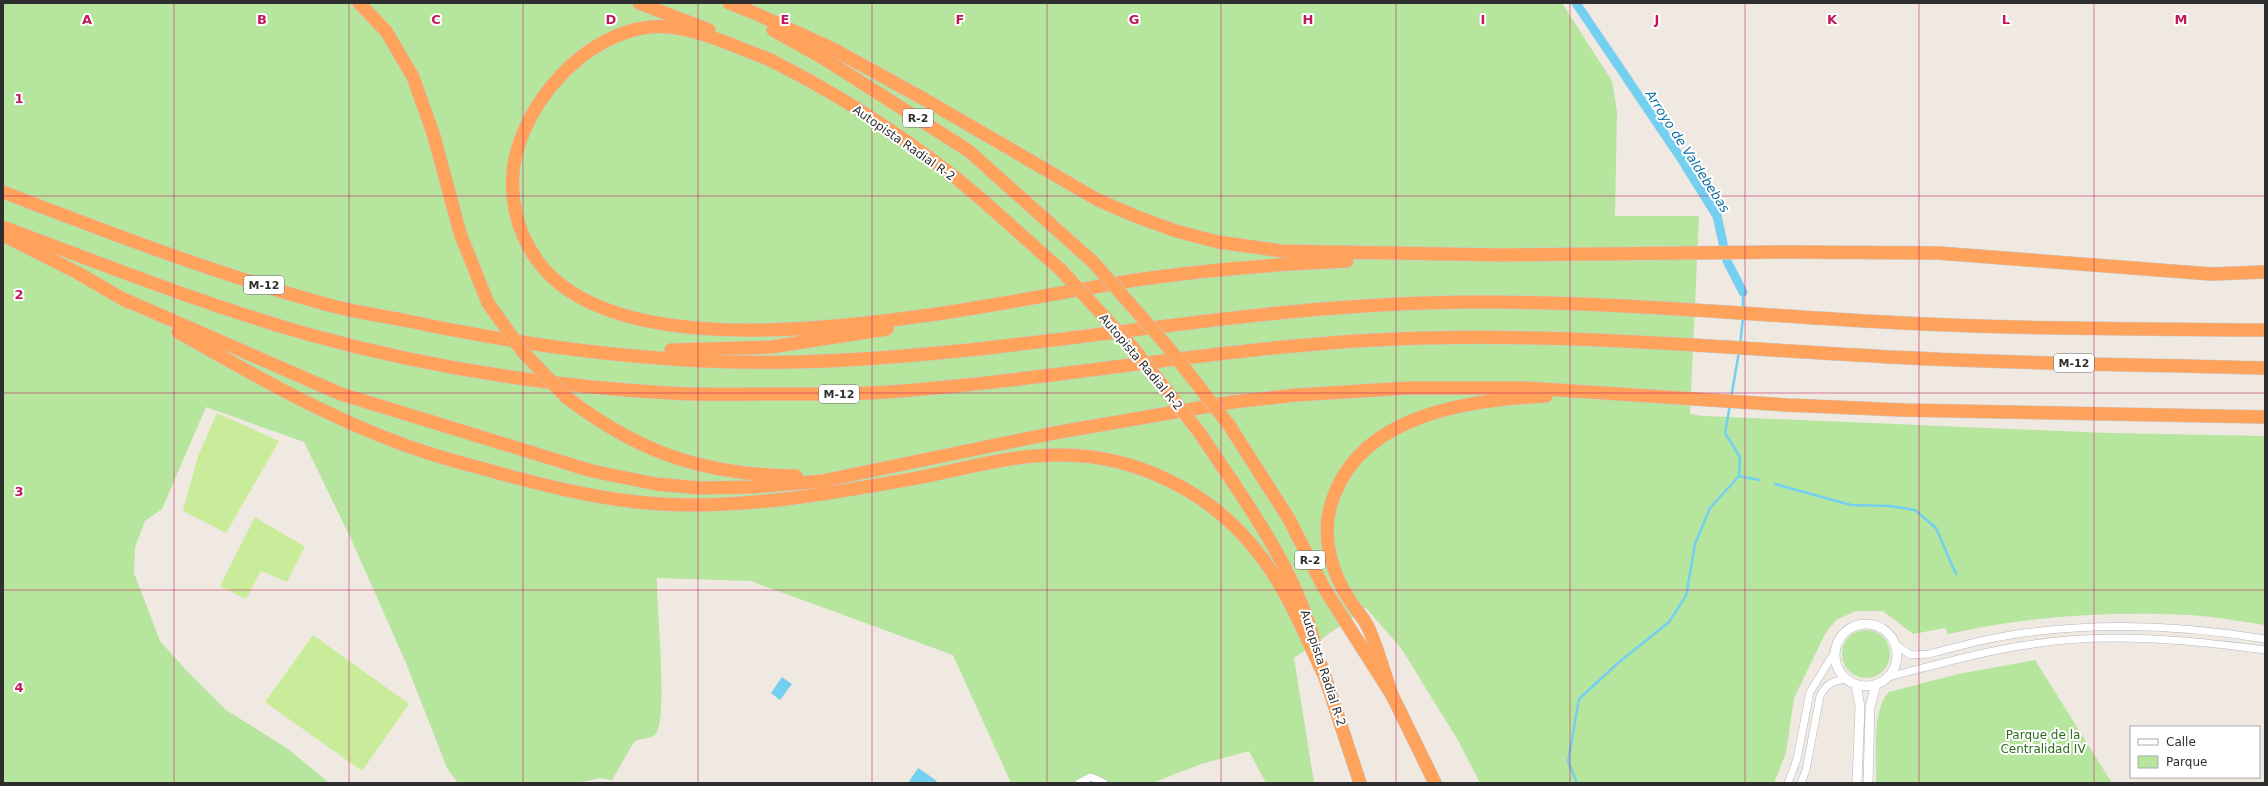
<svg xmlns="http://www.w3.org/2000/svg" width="2268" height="786" font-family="'DejaVu Sans',sans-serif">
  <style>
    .green { fill: #b6e59e }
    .pitch { fill: #c9ec9a }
    .water { fill: #75cff0 }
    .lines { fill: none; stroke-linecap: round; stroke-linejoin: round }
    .stream { stroke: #75cff0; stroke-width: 2.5 }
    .canal { stroke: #75cff0; stroke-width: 9 }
    .minor-casing { stroke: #b4b7c1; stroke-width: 8 }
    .tertiary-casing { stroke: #b4b7c1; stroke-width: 10 }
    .motorway-casing { stroke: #c9c9c9; stroke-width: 14 }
    .minor { stroke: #fff; stroke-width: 7 }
    .tertiary { stroke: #fff; stroke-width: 9 }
    .motorway { stroke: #ffa35c; stroke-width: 13 }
    .motorway-bridge-casing { stroke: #c9c9c9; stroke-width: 14; stroke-linecap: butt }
    .motorway-bridge { stroke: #ffa35c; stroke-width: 13 }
    .grid { fill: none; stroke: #c2185b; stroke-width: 1; stroke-opacity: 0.55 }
    .labels { text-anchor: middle; stroke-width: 4; stroke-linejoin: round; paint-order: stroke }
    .shield { fill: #fff; stroke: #6d6d6d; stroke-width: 1 }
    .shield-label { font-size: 11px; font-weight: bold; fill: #2e2e2e }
    .street-label { font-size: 12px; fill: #2e2e2e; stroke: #fff }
    .park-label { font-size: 12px; fill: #2c6e1b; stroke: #fff }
    .water-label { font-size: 13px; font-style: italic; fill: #0d6fa3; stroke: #fff }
    .grid-label { font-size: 13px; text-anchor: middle; font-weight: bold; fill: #c2185b; stroke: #fff; stroke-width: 4; stroke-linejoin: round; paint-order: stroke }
  </style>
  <rect width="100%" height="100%" fill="#efe9e1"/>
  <!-- green -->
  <path class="green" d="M3,3H1562L1612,81L1617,111L1615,216H1699L1690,414L1704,416L2107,433L2265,436V625C2240,621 2215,617 2190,615C2105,611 2031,616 1948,634L1945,628L1913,634L1883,611H1856L1836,620L1825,634L1794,698L1786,753L1774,783H1480L1459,742L1401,648L1366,608L1294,658L1314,783H1266L1249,751L1201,764L1152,783H1011L953,655L750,581L657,578C656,604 669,721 655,735C650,739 640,738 634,742L612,780L600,778L577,783H458L447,768L406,663L352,541L304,442L206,407L162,509L145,521L135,547L134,573L160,641L186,670L226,710L288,749L329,783H3Z
    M1842 654a24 24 0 1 1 48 0a24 24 0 1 1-48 0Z
    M2035,660L2112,783H1876C1877,758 1871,710 1889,692L1958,674Z"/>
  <!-- pitch -->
  <path class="pitch" d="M217,413L279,441L226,533L183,511L198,456Z
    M255,517L305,547L287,582L261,571L246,599L220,586Z
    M313,635L409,704L362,771L265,702Z"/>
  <!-- water -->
  <path class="water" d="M782,677L792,684L780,700L771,693Z
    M918,768L937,781L935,783H908Z"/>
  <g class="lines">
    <!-- stream -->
    <path class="stream" d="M1743,309V292
      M1740,345L1743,318
      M1731,398L1739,352
      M1739,476L1759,480
      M1775,484L1851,505L1890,506L1915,510L1936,528L1956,574
      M1577,783L1568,762L1579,699L1618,663L1669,622L1686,596L1695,544L1710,508L1739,476L1740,457L1725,433L1730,405"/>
    <!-- canal -->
    <path class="canal" d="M1576,3L1682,160L1717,216L1727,261L1743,292"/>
    <defs>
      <path id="minor" d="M1896,645L1911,655L1929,654C1963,645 1997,636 2032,632C2110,622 2188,626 2265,639
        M1888,677C1936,665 1983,651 2033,644C2109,632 2189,640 2265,650
        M1079,783L1091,777L1104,783
        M1788,783L1797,759L1810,692L1836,650
        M1801,783L1806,770L1820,696C1826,684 1833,681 1846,679"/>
      <path id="tertiary" d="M1835 655a31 31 0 1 1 62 0a31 31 0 1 1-62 0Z
        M1856,684L1860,707L1857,783
        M1868,783L1870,707L1876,684"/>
      <path id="motorway" d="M359,3L386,31L413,77L434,136L460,233L488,303
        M639,3L709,30
        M729,3L759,15L833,49L924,99L1098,200L1135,216L1176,231L1218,242L1282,251L1501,255L1786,252L1938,253L2211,274L2265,272
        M773,30L823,58L969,151L1094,263
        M764,57C832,90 897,132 956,178C992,207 1026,240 1061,270
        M771,60C734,47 690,23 650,27C585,34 525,101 514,164C509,198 517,232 537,260C634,395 1010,297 1150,278C1215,269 1281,264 1347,261
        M3,192C107,232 211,272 318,302C347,311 378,315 408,321C535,348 666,365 796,362C1007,357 1215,309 1426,303C1579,298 1733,314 1885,322C2012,329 2138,329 2265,330
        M3,227C104,265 203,304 307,334C425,367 547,386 670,393C700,395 731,394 762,394C804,394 846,395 888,392C1068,379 1245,342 1426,338C1574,334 1726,348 1874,356C2004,364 2135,364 2265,368
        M3,235L76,272L128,302
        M121,298L341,394L592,471L656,484L700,488L753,487L822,481L1054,433L1233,402L1296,395L1409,388H1527L1787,405L1903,410L2265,417
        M178,332C257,377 340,425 428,453C452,461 478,467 502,474C554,488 607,501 661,504C747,509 833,493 917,478C964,469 1010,455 1058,455C1135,454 1212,492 1259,554C1287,589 1304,633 1323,673
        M671,350L771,347L887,329
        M566,397C639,453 704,475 796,476
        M1229,425L1289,519L1324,588L1392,695L1435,783
        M1199,432C1243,498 1293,564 1314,641
        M1321,665L1360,783
        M1392,695C1384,673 1378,649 1368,627C1363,617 1355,609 1349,599C1340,586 1334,571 1330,555C1325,534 1327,512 1335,493C1367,413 1471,400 1546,396"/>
    </defs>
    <!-- minor casing -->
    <use href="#minor" class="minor-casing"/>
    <!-- tertiary casing -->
    <use href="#tertiary" class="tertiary-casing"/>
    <!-- motorway casing -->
    <use href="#motorway" class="motorway-casing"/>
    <!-- minor -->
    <use href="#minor" class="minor"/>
    <!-- tertiary -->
    <use href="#tertiary" class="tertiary"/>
    <!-- motorway -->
    <use href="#motorway" class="motorway"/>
    <defs>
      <path id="motorway-bridge" d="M1094,263L1168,347L1229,425
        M1061,270L1134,349L1199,432
        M488,303L523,352L566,397"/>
    </defs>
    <!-- motorway-bridge casing -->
    <use href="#motorway-bridge" class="motorway-bridge-casing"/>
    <!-- motorway-bridge -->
    <use href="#motorway-bridge" class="motorway-bridge"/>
  </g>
  <!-- grid -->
  <path class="grid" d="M174,3V783M349,3V783M523,3V783M698,3V783M872,3V783M1047,3V783M1221,3V783M1396,3V783M1570,3V783M1745,3V783M1919,3V783M2094,3V783M3,196H2265M3,393H2265M3,590H2265"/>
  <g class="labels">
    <!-- shield labels -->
    <g class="shield">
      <rect x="903" y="109" width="30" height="18" rx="3"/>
      <rect x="244" y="276" width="40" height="18" rx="3"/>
      <rect x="2054" y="354" width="40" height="18" rx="3"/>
      <rect x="819" y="385" width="40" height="18" rx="3"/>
      <rect x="1295" y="551" width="30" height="18" rx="3"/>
    </g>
    <g class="shield-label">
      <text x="918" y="122">R-2</text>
      <text x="264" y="289">M-12</text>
      <text x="2074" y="367">M-12</text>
      <text x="839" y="398">M-12</text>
      <text x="1310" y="564">R-2</text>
    </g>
    <!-- street labels -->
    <g class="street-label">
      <text transform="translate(904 143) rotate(35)" y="4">Autopista Radial R-2</text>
      <text transform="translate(1141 362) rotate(50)" y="4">Autopista Radial R-2</text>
      <text transform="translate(1323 668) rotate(72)" y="4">Autopista Radial R-2</text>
    </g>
    <!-- park labels -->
    <g class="park-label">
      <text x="2043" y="739">Parque de la<tspan x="2043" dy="14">Centralidad IV</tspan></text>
    </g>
    <!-- water labels -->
    <g class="water-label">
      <text transform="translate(1688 151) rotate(57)" y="5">Arroyo de Valdebebas</text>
    </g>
  </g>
  <g class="grid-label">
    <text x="87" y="24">A</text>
    <text x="262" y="24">B</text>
    <text x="436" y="24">C</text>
    <text x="611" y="24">D</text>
    <text x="785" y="24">E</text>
    <text x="960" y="24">F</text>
    <text x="1134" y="24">G</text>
    <text x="1308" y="24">H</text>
    <text x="1483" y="24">I</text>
    <text x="1657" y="24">J</text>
    <text x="1832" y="24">K</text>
    <text x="2006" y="24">L</text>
    <text x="2181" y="24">M</text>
    <text x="19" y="103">1</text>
    <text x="19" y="299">2</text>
    <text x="19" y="496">3</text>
    <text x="19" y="692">4</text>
  </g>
  <!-- border -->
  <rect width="2268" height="786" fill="none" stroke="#2e2e2e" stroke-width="8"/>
  <!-- legend -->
  <rect x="2130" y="726" width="130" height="52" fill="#ffffff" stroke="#ababab"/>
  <rect x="2138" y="739" width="20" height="6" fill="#ffffff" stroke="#ababab"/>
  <text x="2166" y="746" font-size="12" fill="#2e2e2e">Calle</text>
  <rect x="2138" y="756" width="20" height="12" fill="#b6e59e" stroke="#ababab"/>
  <text x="2166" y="766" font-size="12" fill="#2e2e2e">Parque</text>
</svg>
